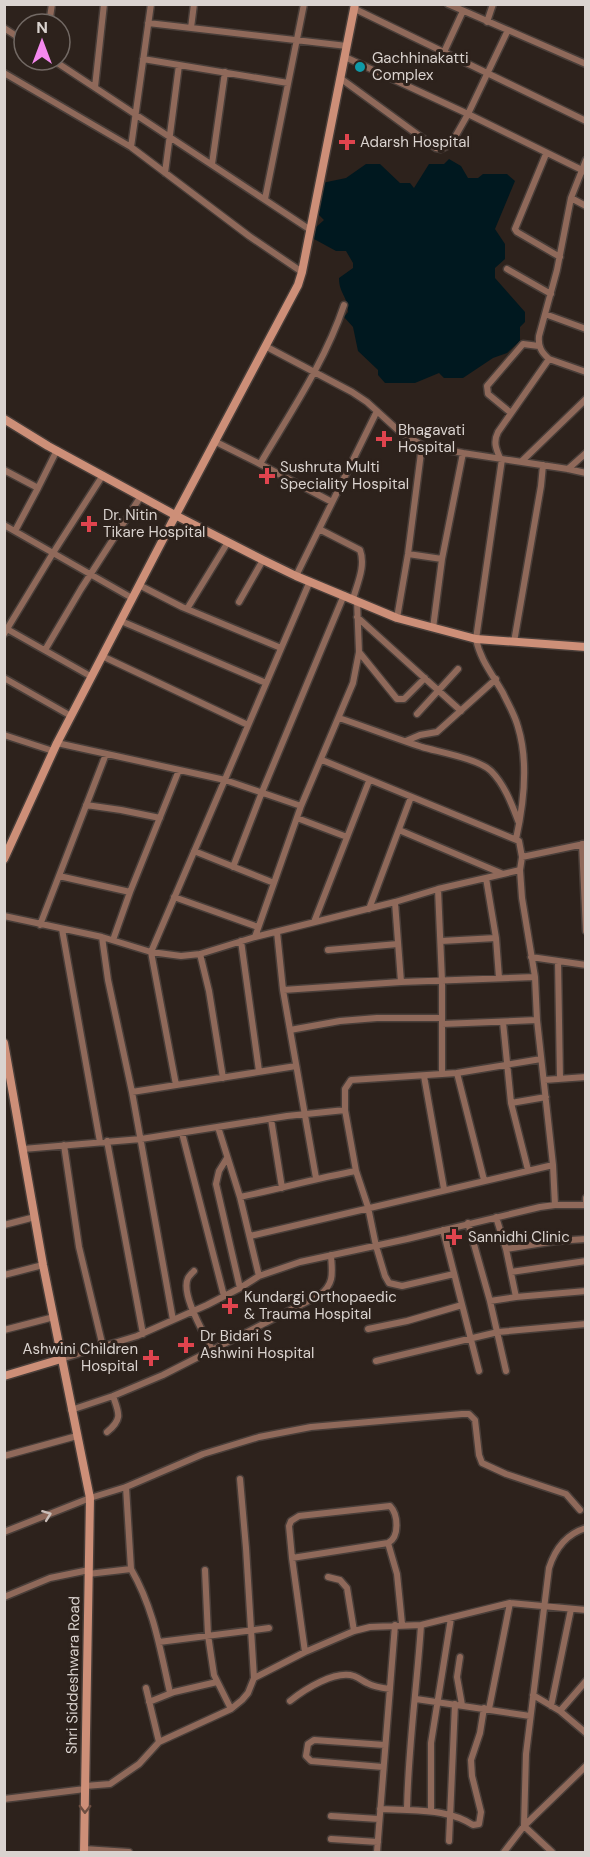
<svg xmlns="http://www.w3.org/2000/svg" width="590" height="1857" font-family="'DM Sans',sans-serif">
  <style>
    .water { fill: #00181f }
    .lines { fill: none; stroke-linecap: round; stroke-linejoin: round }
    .street-casing { stroke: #493e39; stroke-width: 9 }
    .secondary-casing { stroke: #493e39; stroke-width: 11 }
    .street { stroke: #8f695a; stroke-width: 6 }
    .secondary { stroke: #cd8f78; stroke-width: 8 }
    .oneway { stroke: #cbbeb8 }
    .oneway2 { stroke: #6d4e41 }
    .culture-dot { fill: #0f9aa8; stroke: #2d221c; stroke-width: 2 }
    .health-dot { fill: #e0444e; stroke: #2d221c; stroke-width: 2 }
    .labels { text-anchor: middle; stroke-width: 6; stroke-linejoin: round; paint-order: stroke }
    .poi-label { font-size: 15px; fill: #dad3cf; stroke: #2d221c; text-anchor: start }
    .street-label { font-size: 15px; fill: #dad3cf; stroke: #2d221c }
  </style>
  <rect width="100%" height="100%" fill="#2d221c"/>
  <!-- water -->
  <path class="water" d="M449,159L461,166L468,178H478L483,174H507L515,181L495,229L505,244V259L495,268V278L525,312V322L520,327V341L507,353L493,358L463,378H444L439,373L415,383H385L378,375V370L358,351L353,327L344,317L348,312C348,296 339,294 339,278L353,268V263L346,251H336L314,239V229L324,220L314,210L322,183L346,178L366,164H380L400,183H410L414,188L429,164H444Z"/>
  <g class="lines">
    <defs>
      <path id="street" d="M448,4L586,64
        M355,9L586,121
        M487,22L493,4
        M148,23L347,46
        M49,24L52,4
        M4,28L24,41
        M191,28L194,4
        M444,52L463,11
        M345,57L468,114L586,172
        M143,59L288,83
        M53,60L309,229
        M4,73L131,147L249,236L302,272
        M340,78L436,148L441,149L451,144L468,114L508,30
        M95,87L104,4
        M131,147L151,4
        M546,154L515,229L517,232L560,257
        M586,160L571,198L586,206
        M212,164L225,72
        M165,173L179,65
        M571,198L557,270L539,336C538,346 541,352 549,359L586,372
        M265,199L304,4
        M507,269L551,294
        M545,314L586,329
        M265,346L352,392L367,402L400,432L422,445L463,453L568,469L586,473
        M511,413L488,394L487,386L523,344L539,346
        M214,441L260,464C290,413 325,362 344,305
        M500,458C496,449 493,442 498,432L549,359
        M502,459L476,639C480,660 493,675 503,693C508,704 515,715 518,727C529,763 524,803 516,839
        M522,461L586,399
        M260,464L332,502
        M568,469L586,453
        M4,470L38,488
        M4,525L132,598
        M319,529L360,550C366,566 357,584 353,599
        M15,531L38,488L57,450
        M408,554L442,559
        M296,576L377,411
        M139,585L182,607L281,648
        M239,602L263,560
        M187,609L228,542
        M357,617L461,711
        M397,618L408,554L422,445
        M121,621L266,683
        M433,628L442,559L463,453
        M7,629L92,677
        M4,634L53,553L103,475
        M514,642L541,486L543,465
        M45,650L81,589L141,496
        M359,652L397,699H404L425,678
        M102,656L248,725
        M4,678L71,716
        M417,714L458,669
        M339,718C366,727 394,738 422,747C439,752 479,759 491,771C505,785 512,805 519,823
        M4,735L53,751
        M406,741L420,735L437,732L496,679
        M57,743L225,780L301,806L255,937
        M322,760L519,841L522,857L520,870L522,898L535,977L537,1020L553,1165L555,1205
        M86,805L121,810L160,818
        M301,806L353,683L359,652L357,601
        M297,818L347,837
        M399,830L503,874
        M582,844L586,931
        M194,851L274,883
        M522,857L584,844
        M233,867L262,792L344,595
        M59,876L130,892
        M486,878L496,938L499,978
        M438,889L442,981V1074
        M174,897L258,927
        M395,902L401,982
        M369,909L411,797
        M4,916L102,937L151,952L181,956L200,954L255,937L395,902L438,889L520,870
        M314,922L369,781
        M40,925L106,754
        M62,929L100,1142
        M277,932L283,990L316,1178
        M102,937L108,980L132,1092L173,1320
        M113,940L130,892L179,770
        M241,941L259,1071
        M441,941L496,938
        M328,950L398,944
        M200,954L209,991L223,1078
        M531,957L586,965
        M558,961L560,1079
        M283,990L401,982L535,977
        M503,1022L511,1103L528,1170
        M442,1024L537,1020
        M290,1030L340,1021L377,1018H442
        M457,1073L484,1180
        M424,1076L444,1189
        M544,1080L586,1077
        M176,1085L151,952L310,581
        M132,1092L296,1066
        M511,1103L546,1097
        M271,1119L282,1188
        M218,1127L240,1197
        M182,1133L224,1296
        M107,1141L143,1334
        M64,1145L79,1247L103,1347
        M23,1149L141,1139L287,1116L345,1110
        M227,1158L219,1171L216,1184L240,1288
        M496,1217L506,1249L516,1297L586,1291
        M468,1223L490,1301L506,1371
        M4,1225L35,1217
        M443,1230L479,1371
        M250,1236L553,1165
        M506,1249L556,1241L586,1239
        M194,1271C193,1272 189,1276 188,1278C180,1294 205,1335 212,1350
        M511,1272L586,1261
        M454,1274L402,1286L389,1283L385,1276L376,1246L368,1207L356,1171L345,1110V1089L351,1080L457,1073L541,1059
        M4,1275L43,1265
        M259,1276L240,1197C279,1189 317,1178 356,1171
        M490,1301L516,1297
        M368,1329L407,1321L462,1305
        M4,1330L54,1317
        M61,1359L137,1336L207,1305L240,1288L259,1276L300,1262L407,1239L540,1207L555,1205H586V1198
        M376,1361L498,1332L586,1324
        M71,1410L113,1396L163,1375L320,1295C335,1283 332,1272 331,1255
        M107,1432C123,1419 119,1413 113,1396
        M4,1456L77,1436
        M126,1487L131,1569
        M4,1532L90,1498L126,1487L203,1454L259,1437L311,1427L462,1414H469L475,1420L479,1455L482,1463L506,1474L566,1494L580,1510
        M292,1558L388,1543L397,1574L402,1624
        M205,1570L208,1635L214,1675L231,1709
        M88,1574L131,1569C154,1609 160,1649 170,1693
        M328,1577L340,1580L347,1588L354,1631
        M4,1597L50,1578L89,1570
        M421,1625C417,1687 408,1748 407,1810C430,1811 453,1812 473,1825L479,1824L481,1812L472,1776L471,1760L480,1733L484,1708
        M159,1642L269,1628
        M305,1652L292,1558L289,1526L291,1521L299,1516L390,1506C398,1514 400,1537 388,1543
        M460,1657L457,1677L462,1705
        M254,1678L305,1652L354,1631L370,1627L421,1625L510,1603L586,1610
        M586,1681L560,1711L586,1733
        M146,1688L159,1742
        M533,1695L560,1711
        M416,1699L530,1716
        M290,1701C305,1689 335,1670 354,1676C359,1678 363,1681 367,1683C374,1687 382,1688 390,1689
        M149,1702L174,1692L217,1682
        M551,1706L571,1609
        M489,1709L510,1603
        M383,1767L311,1761L306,1756L308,1744L314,1740L385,1745
        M85,1786L110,1784L139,1764L159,1742L231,1709L242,1700L248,1693L254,1678L246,1548L240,1479
        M4,1799L85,1789
        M380,1809L407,1810
        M431,1811V1743L451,1618
        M331,1816L379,1819
        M331,1839L378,1842
        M449,1841L455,1704
        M84,1849L129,1852
        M377,1852L395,1625
        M504,1852L524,1826L586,1766
        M552,1852L524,1826L526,1754L549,1568C555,1549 566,1534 586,1528"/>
      <path id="secondary" d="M4,419L48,446L175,515L263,560L296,576L397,618L476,639L586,647
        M4,859L57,743L171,524L298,285L302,272L355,4
        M4,1043L43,1265L90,1498L84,1852
        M4,1376L61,1359"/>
    </defs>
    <!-- street casing -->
    <use href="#street" class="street-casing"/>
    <!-- secondary casing -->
    <use href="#secondary" class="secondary-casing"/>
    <!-- street -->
    <use href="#street" class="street"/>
    <!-- secondary -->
    <use href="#secondary" class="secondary"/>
  </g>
  <!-- one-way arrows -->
  <defs><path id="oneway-chevron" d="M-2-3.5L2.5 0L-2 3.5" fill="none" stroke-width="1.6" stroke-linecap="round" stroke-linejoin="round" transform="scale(1.5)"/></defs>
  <use class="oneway" href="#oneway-chevron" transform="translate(47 1515) rotate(-21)"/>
  <use class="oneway2" href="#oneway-chevron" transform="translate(85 1809) rotate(91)"/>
  <!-- markers -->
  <circle class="culture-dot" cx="360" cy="67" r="6"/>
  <g class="health-dot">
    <path d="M344 133h6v6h6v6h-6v6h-6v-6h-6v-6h6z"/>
    <path d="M381 430h6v6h6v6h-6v6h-6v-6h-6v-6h6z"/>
    <path d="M264 467h6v6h6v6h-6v6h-6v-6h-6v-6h6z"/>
    <path d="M86 515h6v6h6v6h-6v6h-6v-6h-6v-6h6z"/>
    <path d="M451 1228h6v6h6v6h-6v6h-6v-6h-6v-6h6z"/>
    <path d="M227 1297h6v6h6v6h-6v6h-6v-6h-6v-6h6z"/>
    <path d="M183 1336h6v6h6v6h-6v6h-6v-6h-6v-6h6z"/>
    <path d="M148 1349h6v6h6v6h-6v6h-6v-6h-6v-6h6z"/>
  </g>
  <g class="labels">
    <!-- poi labels -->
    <g class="poi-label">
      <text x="372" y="63">Gachhinakatti<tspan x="372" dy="17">Complex</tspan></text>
      <text x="360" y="147">Adarsh Hospital</text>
      <text x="398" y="435">Bhagavati<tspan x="398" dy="17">Hospital</tspan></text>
      <text x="280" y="472">Sushruta Multi<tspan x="280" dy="17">Speciality Hospital</tspan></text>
      <text x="103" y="520">Dr. Nitin<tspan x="103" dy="17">Tikare Hospital</tspan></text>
      <text x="468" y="1242">Sannidhi Clinic</text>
      <text x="244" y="1302">Kundargi Orthopaedic<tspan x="244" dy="17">&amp; Trauma Hospital</tspan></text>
      <text x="200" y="1341">Dr Bidari S<tspan x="200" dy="17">Ashwini Hospital</tspan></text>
      <text x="138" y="1354" text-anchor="end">Ashwini Children<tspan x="138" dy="17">Hospital</tspan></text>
    </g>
    <!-- street labels -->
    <g class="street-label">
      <text transform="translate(73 1675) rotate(-89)" y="5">Shri Siddeshwara Road</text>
    </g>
  </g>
  <!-- border -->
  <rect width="590" height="1857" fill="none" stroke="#dad3cf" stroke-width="12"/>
  <!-- north arrow -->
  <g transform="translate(42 42)"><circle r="28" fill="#2d221c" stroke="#726964" stroke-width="1.5"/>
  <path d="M0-4.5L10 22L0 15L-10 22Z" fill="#f589ef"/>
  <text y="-9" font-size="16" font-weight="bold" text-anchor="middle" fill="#dad3cf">N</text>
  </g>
</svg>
